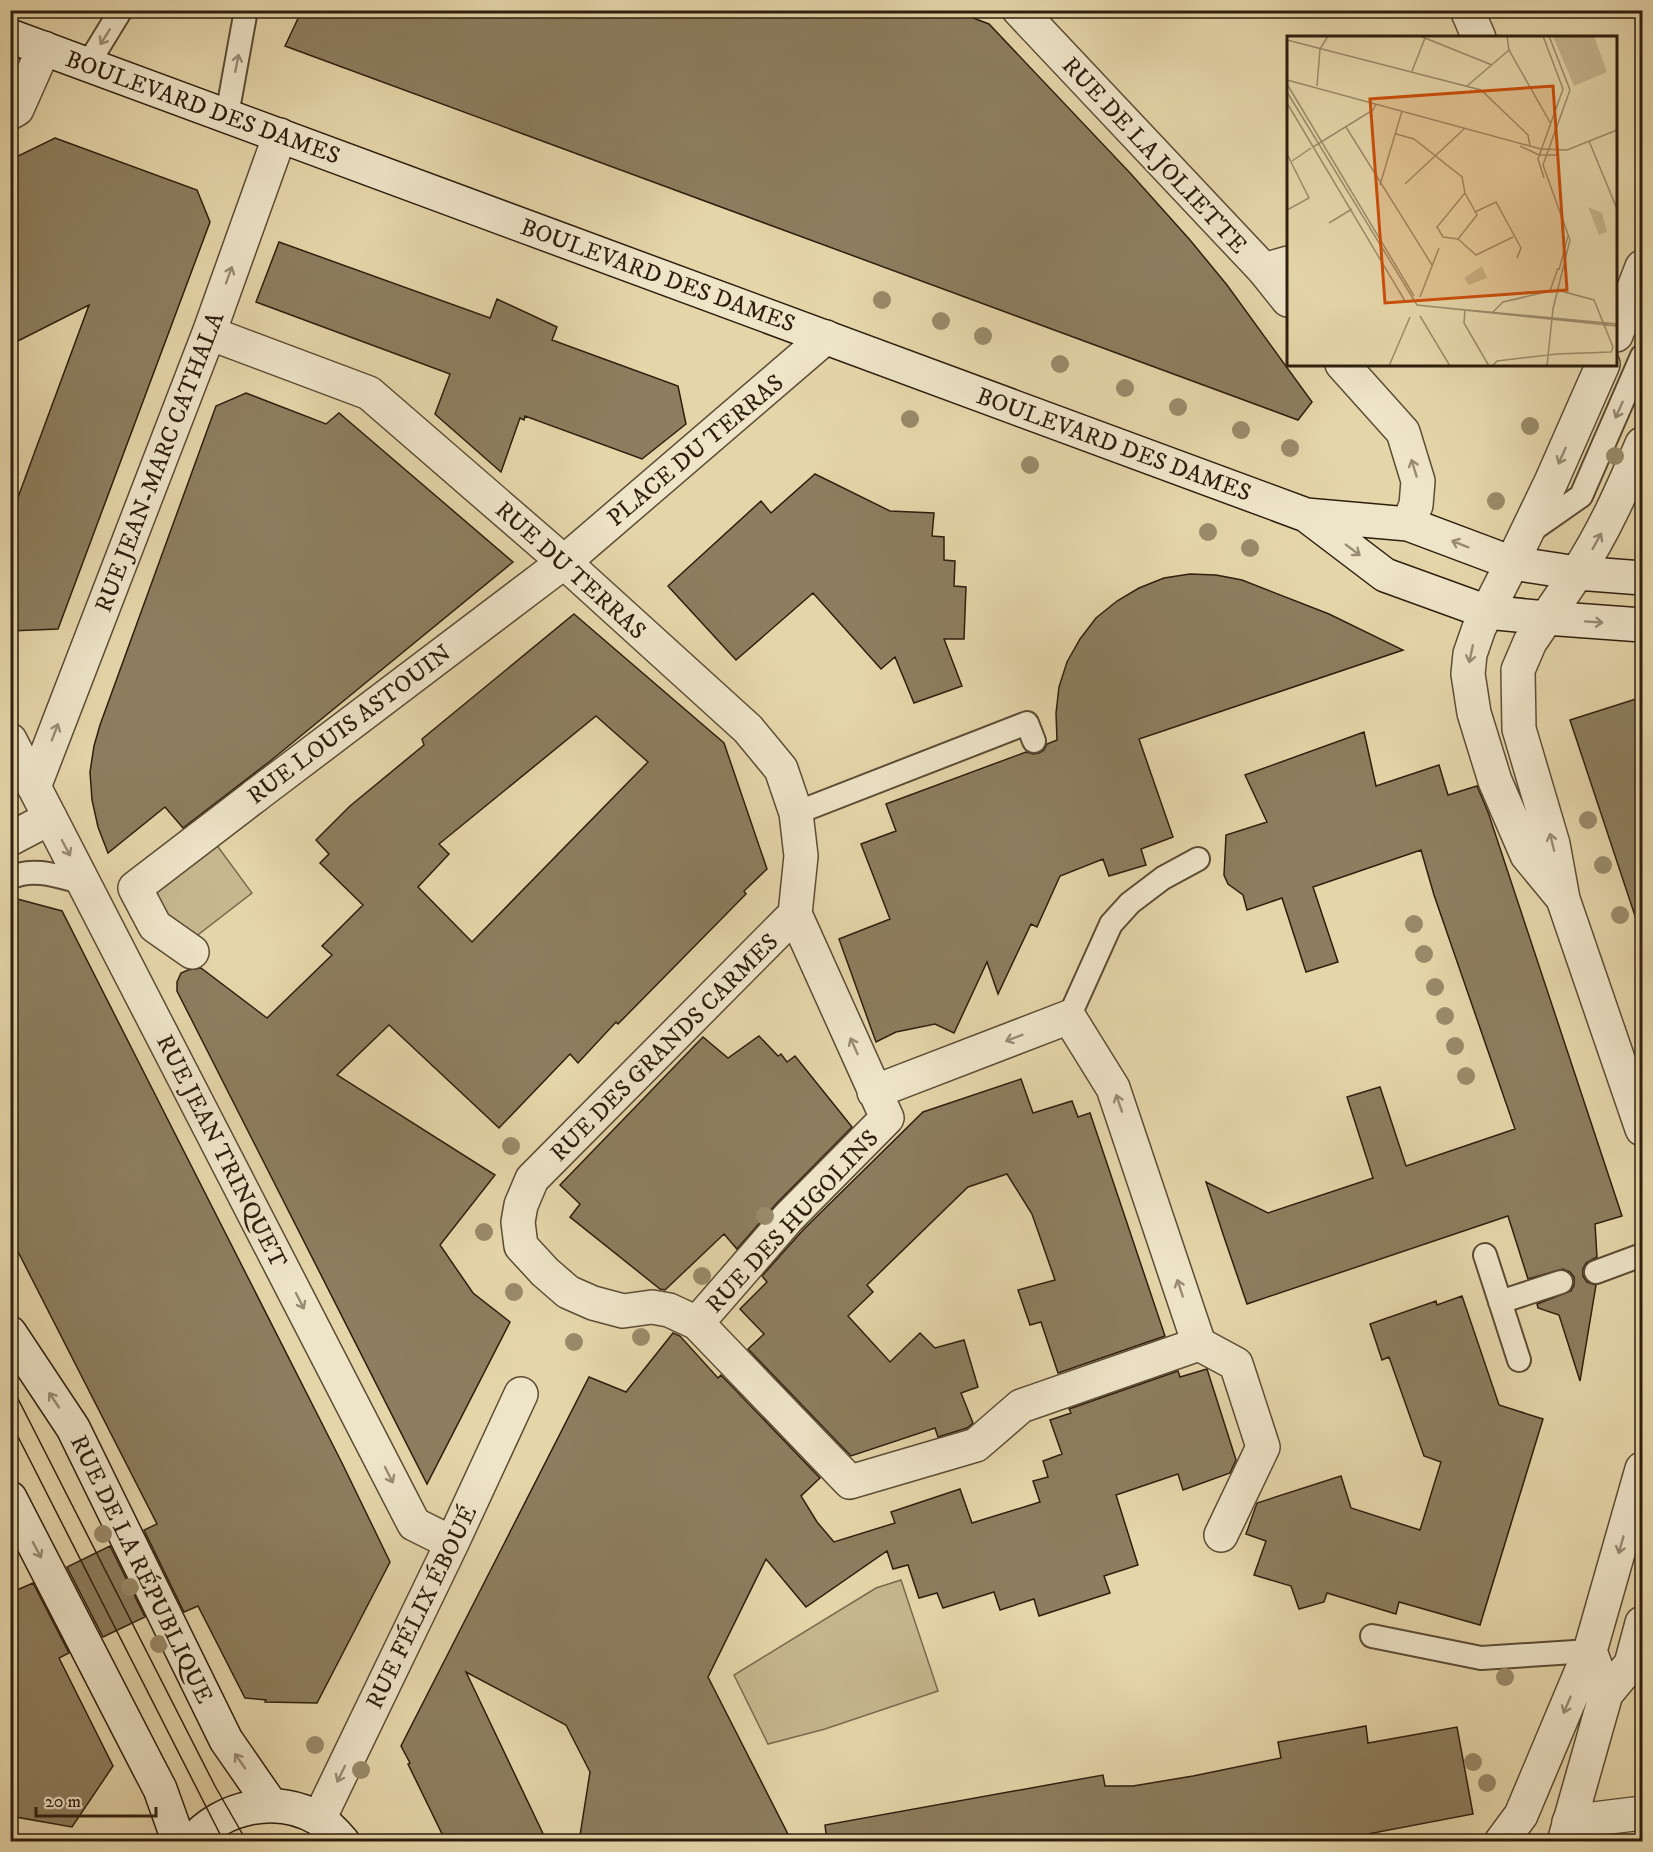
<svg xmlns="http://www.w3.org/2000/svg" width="1653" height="1852" font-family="'IM FELL DW Pica',serif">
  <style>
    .green { fill: #c6b78f; stroke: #7a6a4e; stroke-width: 1.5 }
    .building { fill: #8d7e5f; stroke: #2e1e0e; stroke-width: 1.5; fill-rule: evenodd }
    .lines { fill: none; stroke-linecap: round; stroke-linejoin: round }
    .service-casing { stroke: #5c4c35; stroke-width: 26 }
    .pedestrian-casing { stroke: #5c4c35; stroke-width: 36 }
    .minor-casing { stroke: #5c4c35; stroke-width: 36 }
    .tertiary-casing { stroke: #5c4c35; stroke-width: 36 }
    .secondary-casing { stroke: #2e1e0e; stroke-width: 36 }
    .service { stroke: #eee4c8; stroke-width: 22 }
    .pedestrian { stroke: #eee4c8; stroke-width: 33 }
    .minor { stroke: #eee4c8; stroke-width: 33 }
    .tertiary { stroke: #eee4c8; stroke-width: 33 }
    .secondary { stroke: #eee4c8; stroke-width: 33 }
    .tram { stroke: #2e1e0e; stroke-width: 1.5 }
    .tree { fill: #9a8a6a }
    .oneway { stroke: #988b74 }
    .labels { text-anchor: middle; stroke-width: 4.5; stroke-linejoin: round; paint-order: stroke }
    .street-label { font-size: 24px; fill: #2e1e0e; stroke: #eee4c8 }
    .inset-road { fill: none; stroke: #9c8c6c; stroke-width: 1.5 }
    .view { fill: #cc500c; fill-opacity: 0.15; stroke: #cc500c; stroke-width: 3 }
    .inset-edge { fill: none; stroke: #2e1e0e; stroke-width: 3 }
  </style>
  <rect width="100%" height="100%" fill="#e5d6aa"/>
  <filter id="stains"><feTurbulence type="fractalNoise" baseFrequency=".00333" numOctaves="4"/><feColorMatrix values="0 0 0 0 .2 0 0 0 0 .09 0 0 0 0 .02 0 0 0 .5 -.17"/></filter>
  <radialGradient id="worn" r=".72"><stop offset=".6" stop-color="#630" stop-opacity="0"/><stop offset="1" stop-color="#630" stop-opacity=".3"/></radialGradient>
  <!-- green -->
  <path class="green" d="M213,840L252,893L195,937L165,917L150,884Z
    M901,1580L938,1691L825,1729L768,1744L734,1675L876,1588Z"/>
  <!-- building -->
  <path class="building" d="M302,10H952L989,24L1131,174L1190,240L1227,285L1312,402L1298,420L285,46Z
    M55,138L197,190L210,222L58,629L10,631V519L89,305L10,345V160Z
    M279,242L490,318L497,299L557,327L552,340L678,386L686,424L642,459L525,416L524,420L520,418L501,472L435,414L450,374L256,302Z
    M246,393L326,424L339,413L513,562L269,762L183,828L165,807L108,853L98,827L92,800L90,772L94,746L100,725L216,406Z
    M815,474L890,511L934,513L932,536L944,537V560L955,561L954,586L966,587L964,639H944L962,686L914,703L895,657L881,669L813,593L736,660L668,586L761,501L771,513Z
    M1190,574L1216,575L1242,580L1329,614L1403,650L1139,739L1173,837L1141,849L1146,865L1109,876L1103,859L1060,876L1037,927L1031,924L998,994L987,962L954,1033L935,1024L896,1032L876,1042L839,939L890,919L861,844L896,831L886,804L1026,752L1033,754L1039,753L1044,750L1047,744L1057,740L1056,713L1059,687L1067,662L1080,639L1096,618L1117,601L1139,588L1164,578Z
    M574,614L724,743L767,869L744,891L746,894L618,1024L616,1022L578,1063L570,1054L499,1128L389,1025L337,1075L495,1175L440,1245L473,1293L510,1322L427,1484L177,991V982L181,973L188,970L201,968L267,1018L332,955L322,946L363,905L320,863L329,854L316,840L350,806L424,745L422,739ZM596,716L648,762L472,942L418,887L449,854L439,844Z
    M1642,697V921L1637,922L1570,720Z
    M1364,732L1376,786L1439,765L1448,795L1477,786L1488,812L1622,1216L1595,1224L1597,1257L1586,1263L1583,1269V1276L1587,1282L1596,1285L1580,1381L1559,1315L1538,1308L1537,1304L1571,1291L1574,1285V1277L1570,1272L1563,1269L1528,1279L1508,1216L1247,1304L1224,1237L1206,1182L1268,1213L1373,1178L1347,1097L1380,1087L1406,1166L1515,1129L1434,895L1421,850L1313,887L1338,962L1306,972L1282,898L1247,910L1243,895L1228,884L1224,875L1226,835L1267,822L1245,775Z
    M10,897L62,911L342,1463L390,1562L317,1703L265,1702L266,1700L245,1698L198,1606L184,1612L144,1530L157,1524L10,1236Z
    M759,1036L778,1056L781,1054L787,1062L795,1056L852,1127L776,1204L737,1249L724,1234L665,1290L660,1289L570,1217L580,1204L560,1185L703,1037L728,1058Z
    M1021,1079L1033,1113L1072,1101L1078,1117L1090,1113L1165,1336L1058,1373L1041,1322L1030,1325L1018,1290L1055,1280L1032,1214L1007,1174L968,1187L867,1285L873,1292L848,1316L890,1362L920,1333L935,1348L964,1340L978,1387L961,1393L973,1423L967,1428L938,1437L935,1428L851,1456L748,1349L764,1334L740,1309L767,1282L762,1276L803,1230L923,1112Z
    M1462,1296L1499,1405L1543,1419L1480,1625L1399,1602L1396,1614L1327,1593L1324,1602L1299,1609L1291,1586L1254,1575L1266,1541L1246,1534L1257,1503L1341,1476L1351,1508L1420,1530L1441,1462L1424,1456L1389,1357L1382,1360L1370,1324L1436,1301L1437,1305Z
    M673,1333L680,1336L718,1378L721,1375L820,1478L801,1496L817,1522L834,1542L895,1523L891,1512L960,1489L972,1523L1040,1502L1033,1481L1048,1477L1043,1461L1062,1454L1050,1420L1071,1413L1069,1409L1178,1371L1180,1377L1207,1369L1236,1460L1230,1473L1183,1490L1178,1474L1116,1495L1138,1565L1104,1576L1110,1593L1039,1616L1034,1599L1000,1610L994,1592L943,1608L937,1593L919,1598L908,1565L893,1569L887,1551L806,1607L766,1559L708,1677L792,1842H579L590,1772L566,1725L466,1672L547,1842H446L408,1764L410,1763L401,1746L589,1377L626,1392Z
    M110,1546L145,1617L103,1637L67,1567Z
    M33,1583L69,1653L59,1658L113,1766L72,1827L10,1816V1593Z
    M1366,1726L1368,1743L1457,1727L1473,1814L1326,1842H827L825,1825L1103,1775L1105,1786H1133L1193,1776L1281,1758L1278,1742Z"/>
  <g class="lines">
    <defs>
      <path id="service" d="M88,64L121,10
        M227,115L246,10
        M1528,533L1581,496L1642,356
        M796,813L1027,723L1034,741
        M10,878C33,866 61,877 84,883
        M1069,1017L1111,924L1130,903L1163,878L1198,859
        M1485,1255L1519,1360
        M1596,1272L1642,1255
        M1500,1302L1561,1282
        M1372,1636L1481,1658L1590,1651"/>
      <path id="pedestrian" d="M1264,270L1288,263
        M10,839L50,818
        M192,952L155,926L135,888L255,796
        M1569,1822L1642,1813"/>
      <path id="minor" d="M1019,10L1264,270L1288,300
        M1467,10L1479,38
        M10,113L17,109L44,48
        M209,333L369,393L564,562L748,729L781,769L796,813L801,856L795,914
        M1342,364L1403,432L1418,481L1416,505L1408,524
        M1512,563L1479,628L1470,654L1468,674L1474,713L1495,781L1527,855L1560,895
        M1577,573L1530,642L1518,670L1519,729L1553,844L1563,899L1642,1129
        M10,740L414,1524L452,1543
        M34,787L209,333L280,135
        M255,796L564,562L826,337
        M795,914L532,1179L521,1205L518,1222L521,1246L545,1272L568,1292L593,1303L623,1311L652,1307L669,1310L697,1323L850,1482L976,1445L1021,1406L1199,1344
        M874,1092L1069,1017L1113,1088L1199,1344L1236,1364L1263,1447L1221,1535
        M697,1323L789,1217L887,1118L795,914
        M1606,1694L1590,1651L1642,1469
        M319,1819L452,1543L521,1394
        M1501,1842L1521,1815L1590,1651
        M1564,1842L1606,1694L1631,1664L1642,1623"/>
      <path id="tertiary" d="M1616,335L1642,267
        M1512,563L1551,482L1603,364
        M1577,573C1604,532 1623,488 1642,444"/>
      <path id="secondary" d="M10,36L1306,515L1408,524L1512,563L1577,573L1642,578
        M1306,515L1385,575L1487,612L1546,618L1642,625
        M10,1333L73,1428L226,1740L271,1805
        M10,1498L148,1766L160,1789L179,1842
        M192,1842C222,1806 278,1794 319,1819C328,1825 336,1834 343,1842"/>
    </defs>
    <!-- service casing -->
    <use href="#service" class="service-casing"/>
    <!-- pedestrian casing -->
    <use href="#pedestrian" class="pedestrian-casing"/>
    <!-- minor casing -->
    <use href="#minor" class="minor-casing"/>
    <!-- tertiary casing -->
    <use href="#tertiary" class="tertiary-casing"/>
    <!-- secondary casing -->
    <use href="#secondary" class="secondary-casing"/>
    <!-- service -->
    <use href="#service" class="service"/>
    <!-- pedestrian -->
    <use href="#pedestrian" class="pedestrian"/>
    <!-- minor -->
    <use href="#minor" class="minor"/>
    <!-- tertiary -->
    <use href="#tertiary" class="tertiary"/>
    <!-- secondary -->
    <use href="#secondary" class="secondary"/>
    <!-- tram -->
    <path class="tram" d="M10,1383L215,1786L247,1842
      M10,1421L224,1842"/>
  </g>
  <!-- trees -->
  <g class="tree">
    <circle cx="882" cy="300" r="9"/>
    <circle cx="941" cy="321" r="9"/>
    <circle cx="983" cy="336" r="9"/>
    <circle cx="1060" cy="364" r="9"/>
    <circle cx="1125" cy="388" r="9"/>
    <circle cx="1178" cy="407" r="9"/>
    <circle cx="910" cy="419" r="9"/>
    <circle cx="1530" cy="426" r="9"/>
    <circle cx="1241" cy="430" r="9"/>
    <circle cx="1290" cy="448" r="9"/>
    <circle cx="1615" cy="456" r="9"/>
    <circle cx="1030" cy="465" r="9"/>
    <circle cx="1496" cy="501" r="9"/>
    <circle cx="1208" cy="532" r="9"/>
    <circle cx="1250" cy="548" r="9"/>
    <circle cx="1588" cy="820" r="9"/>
    <circle cx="1603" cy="865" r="9"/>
    <circle cx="1620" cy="915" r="9"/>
    <circle cx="1414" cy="924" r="9"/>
    <circle cx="1424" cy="954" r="9"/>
    <circle cx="1435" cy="987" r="9"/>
    <circle cx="1445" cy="1016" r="9"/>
    <circle cx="1455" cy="1046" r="9"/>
    <circle cx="1466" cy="1076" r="9"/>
    <circle cx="511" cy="1146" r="9"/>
    <circle cx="765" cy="1216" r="9"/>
    <circle cx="484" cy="1232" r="9"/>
    <circle cx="702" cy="1276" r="9"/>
    <circle cx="514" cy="1292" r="9"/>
    <circle cx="641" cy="1337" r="9"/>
    <circle cx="574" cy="1342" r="9"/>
    <circle cx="103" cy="1534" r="9"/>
    <circle cx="130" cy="1587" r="9"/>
    <circle cx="159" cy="1644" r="9"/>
    <circle cx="1505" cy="1677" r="9"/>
    <circle cx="315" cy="1745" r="9"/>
    <circle cx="1473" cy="1762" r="9"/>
    <circle cx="361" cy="1770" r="9"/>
    <circle cx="1487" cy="1783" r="9"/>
  </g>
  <!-- one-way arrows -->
  <defs><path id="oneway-shaft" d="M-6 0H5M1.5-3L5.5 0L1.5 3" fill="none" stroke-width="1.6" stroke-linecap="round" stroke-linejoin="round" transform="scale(1.5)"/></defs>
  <g class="oneway">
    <use href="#oneway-shaft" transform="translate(105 37) rotate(122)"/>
    <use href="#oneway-shaft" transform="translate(237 63) rotate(-79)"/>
    <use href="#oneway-shaft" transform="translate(229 275) rotate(-70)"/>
    <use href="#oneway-shaft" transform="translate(1619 410) rotate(114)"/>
    <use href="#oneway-shaft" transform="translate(1562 456) rotate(114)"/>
    <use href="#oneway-shaft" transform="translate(1414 468) rotate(-107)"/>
    <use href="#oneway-shaft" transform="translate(1597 541) rotate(-61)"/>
    <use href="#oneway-shaft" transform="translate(1460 544) rotate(-158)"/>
    <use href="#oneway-shaft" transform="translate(1353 550) rotate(37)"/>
    <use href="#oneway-shaft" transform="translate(1594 622) rotate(4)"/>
    <use href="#oneway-shaft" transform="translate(1471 654) rotate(102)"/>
    <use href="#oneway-shaft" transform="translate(55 732) rotate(-69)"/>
    <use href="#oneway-shaft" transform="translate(1552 842) rotate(-104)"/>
    <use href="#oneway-shaft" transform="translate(66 848) rotate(62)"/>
    <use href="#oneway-shaft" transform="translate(1014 1038) rotate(159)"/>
    <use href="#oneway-shaft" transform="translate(854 1046) rotate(-114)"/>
    <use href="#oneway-shaft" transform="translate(1119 1103) rotate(-109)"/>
    <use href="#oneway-shaft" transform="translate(1180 1288) rotate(-108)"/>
    <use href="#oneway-shaft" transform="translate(300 1301) rotate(63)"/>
    <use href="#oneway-shaft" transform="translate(54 1400) rotate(-124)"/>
    <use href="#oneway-shaft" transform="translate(389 1475) rotate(63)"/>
    <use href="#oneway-shaft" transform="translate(1621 1545) rotate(106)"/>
    <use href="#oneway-shaft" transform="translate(37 1550) rotate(62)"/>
    <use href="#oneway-shaft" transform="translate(1567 1705) rotate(113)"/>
    <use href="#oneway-shaft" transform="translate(240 1761) rotate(-125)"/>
    <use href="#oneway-shaft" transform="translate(341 1774) rotate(116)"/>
  </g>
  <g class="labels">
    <!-- street labels -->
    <g class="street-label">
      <text transform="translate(203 107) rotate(20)" y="8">BOULEVARD DES DAMES</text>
      <text transform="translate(1155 155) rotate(47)" y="8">RUE DE LA JOLIETTE</text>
      <text transform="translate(658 275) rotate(20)" y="8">BOULEVARD DES DAMES</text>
      <text transform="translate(1114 444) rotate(20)" y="8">BOULEVARD DES DAMES</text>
      <text transform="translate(695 450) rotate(-40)" y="8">PLACE DU TERRAS</text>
      <text transform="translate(159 462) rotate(-69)" y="8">RUE JEAN-MARC CATHALA</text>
      <text transform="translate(571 570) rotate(42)" y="8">RUE DU TERRAS</text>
      <text transform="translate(349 724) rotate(-37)" y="8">RUE LOUIS ASTOUIN</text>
      <text transform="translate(664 1047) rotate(-45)" y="8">RUE DES GRANDS CARMES</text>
      <text transform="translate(222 1151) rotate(63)" y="8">RUE JEAN TRINQUET</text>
      <text transform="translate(792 1221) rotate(-47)" y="8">RUE DES HUGOLINS</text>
      <text transform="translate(142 1569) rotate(64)" y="8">RUE DE LA RÉPUBLIQUE</text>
      <text transform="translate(421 1607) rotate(-64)" y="8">RUE FÉLIX ÉBOUÉ</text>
    </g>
  </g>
  <!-- overview -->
  <g transform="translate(1287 36)">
    <rect width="330" height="330" fill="#e5d6aa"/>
    <path d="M266,0H307L320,36L287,50ZM301,171L315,177L320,196L312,199ZM195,230L200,242L182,249L177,242Z" fill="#c6b78f"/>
    <path class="inset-road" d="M133,0L205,29M220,0L222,14L264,88M256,0L276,53L251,123L257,142M0,4L194,54L241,99L243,110M125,35L138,2M0,44L254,113L280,114L330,94M0,48L127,260M30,50L33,13L41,0M180,50L222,14M0,56L130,269L330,290M0,67L118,265M59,91L145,229M109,98L127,103L175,141L178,157L190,179L171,203M302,105L330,173M233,110L252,119H270M26,111L86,74L89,68M0,118L22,162L0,174M5,125L24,112M118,148L177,93M93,149L115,75M188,176L209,166L234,212L230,222M42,187L65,173M171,203L156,201L150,191L178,157M171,203L189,219L226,201M272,234L281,200M133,261L152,212M138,270L330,288M178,273L177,287L202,330M206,276L216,266L263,255L271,232M133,280L163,330M102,330L123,281M205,330L210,325L270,318L324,316L326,311L307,264L270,254M260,330L266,273L283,204L256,129L283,54L262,0"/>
    <path class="view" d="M266,50L280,254L98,267L83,63Z"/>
    <rect width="330" height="330" class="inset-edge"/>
  </g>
  <!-- margin -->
  <rect width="1653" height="1852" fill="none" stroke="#e5d6aa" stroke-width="36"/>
  <rect x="12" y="12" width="1629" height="1828" fill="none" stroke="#2e1e0e" stroke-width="3"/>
  <rect x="18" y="18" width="1617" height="1816" fill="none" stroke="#2e1e0e" stroke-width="1.5"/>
  <!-- scale -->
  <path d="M36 1807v9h120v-9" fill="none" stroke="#2e1e0e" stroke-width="3"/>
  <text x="45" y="1807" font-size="18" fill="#2e1e0e" stroke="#eee4c8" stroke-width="4.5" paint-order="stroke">20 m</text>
  <rect width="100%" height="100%" filter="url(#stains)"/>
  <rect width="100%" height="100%" fill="url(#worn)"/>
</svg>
